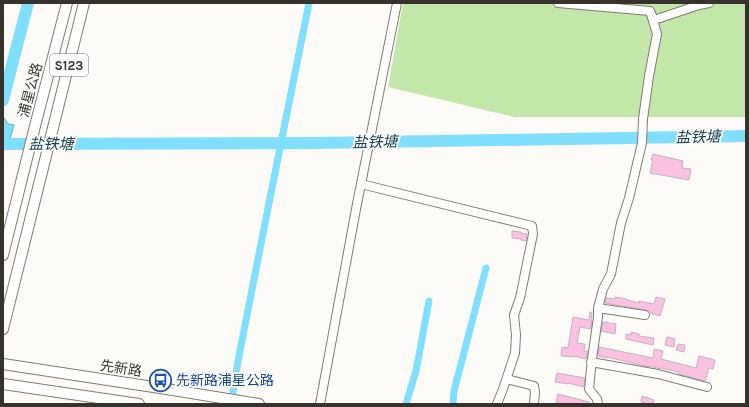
<svg xmlns="http://www.w3.org/2000/svg" width="749" height="407" font-family="Karla,'Noto Sans SC',sans-serif">
  <style>
    .green { fill: #c3e7a9 }
    .water { fill: #80dffe; stroke: #6aabbf }
    .lines { fill: none; stroke-linecap: round; stroke-linejoin: round }
    .canal { stroke: #80dffe; stroke-width: 7 }
    .river { stroke: #80dffe; stroke-width: 12 }
    .building { fill: #fbc1e3; stroke: #c4b2bc }
    .minor-casing { stroke: #857a6c; stroke-width: 10 }
    .major-casing { stroke: #857a6c; stroke-width: 12 }
    .minor { stroke: #fff; stroke-width: 8 }
    .major { stroke: #fff; stroke-width: 10 }
    .labels { text-anchor: middle; stroke-width: 3.5; stroke-linejoin: round; paint-order: stroke }
    .shield { fill: #fff; stroke: #73706b; stroke-width: 1 }
    .shield-label { font-size: 13px; font-weight: bold; fill: #37332c }
    .street-label { font-size: 14px; fill: #37332c; stroke: #fff }
    .transit-label { font-size: 14px; fill: #164399; stroke: #fff; text-anchor: start }
    .water-label { font-size: 15px; font-style: italic; fill: #16414e; stroke: #fff }
  </style>
  <rect width="100%" height="100%" fill="#fdfbf8"/>
  <!-- green -->
  <path class="green" d="M403,3H746V117H514L388,87Z"/>
  <!-- water -->
  <path class="water" d="M3,116L8,124L14,125L7,149L3,150Z"/>
  <g class="lines">
    <!-- canal -->
    <path class="canal" d="M231,404L239,356L270,198L309,3
      M406,404L416,371L429,301
      M453,404L454,391L486,268"/>
    <!-- river -->
    <path class="river" d="M3,100L28,3
      M3,144L317,143L746,136"/>
  </g>
  <!-- building -->
  <path class="building" d="M653,154L683,161L682,168L691,169L689,180L650,173L653,160H651Z
    M512,231L521,232V233L527,234L526,241L521,240V239L512,238Z
    M615,297L627,299V300L639,303V301L654,304L656,297L665,299L660,316L652,314V313L646,310L605,303L606,298L615,299Z
    M590,312L592,313L591,329L580,327L577,343L585,344L584,351H588L586,359L574,356V357L561,356L562,347L568,348L573,317L589,320Z
    M603,322L616,324L615,334L601,331Z
    M631,332L639,334V336L654,338L653,345L626,339V334L631,335Z
    M667,337L675,339L674,347L665,345Z
    M678,344L685,345L684,352L676,350Z
    M599,347L653,358L654,349L663,351L661,359L696,368L699,356L715,360L713,369L709,368L705,381L678,374L679,372L660,368L659,369L658,368L649,366V367L607,357V358L598,356Z
    M557,373L585,378L584,387L568,383V384L555,382Z
    M558,394L589,402V404H559L556,403Z
    M642,396L654,400L653,404H648L641,402Z"/>
  <g class="lines">
    <defs>
      <path id="minor" d="M558,3L650,11L654,20L699,5L709,3
        M361,184L532,226L533,234L520,298L514,315L516,335L515,353L503,389L497,404
        M598,308L645,315
        M591,362L658,374L707,387
        M507,379L534,386L535,392L534,404
        M320,404L356,209L397,3
        M598,404L597,399L589,389L592,359L598,317V308L603,289L611,274L621,223L629,198L642,143L643,119L649,76L657,34L650,11"/>
      <path id="major" d="M3,255L35,126L67,3
        M3,329L84,3
        M3,364L160,388L259,404
        M3,384L139,404"/>
    </defs>
    <!-- minor casing -->
    <use href="#minor" class="minor-casing"/>
    <!-- major casing -->
    <use href="#major" class="major-casing"/>
    <!-- minor -->
    <use href="#minor" class="minor"/>
    <!-- major -->
    <use href="#major" class="major"/>
  </g>
  <!-- icons -->
  <defs>
    <symbol id="bus-ring" viewBox="-11 -11 22 22"><circle r="9.5" fill="#fff" stroke="#1a4fb4" stroke-width="1.5"/><path d="M-5-6H5V4H4V6H2V4H-2V6H-4V4H-5ZM-3.5-4V0h7V-4ZM-3.5 1.2v1.5H-2V1.2ZM2 1.2v1.5H3.5V1.2Z" fill="#1a4fb4"/></symbol>
  </defs>
  <g fill-rule="evenodd">
    <use href="#bus-ring" x="148" y="368" width="25" height="25"/>
  </g>
  <g class="labels">
    <!-- shield labels -->
    <rect class="shield" x="50" y="54" width="38" height="22" rx="3"/>
    <g class="shield-label">
      <text x="69" y="70">S123</text>
    </g>
    <!-- street labels -->
    <g class="street-label">
      <text transform="translate(30 90) rotate(-75)" y="5">浦星公路</text>
      <text transform="translate(121 368) rotate(9)" y="5">先新路</text>
    </g>
    <!-- transit labels -->
    <g class="transit-label">
      <text x="176" y="385">先新路浦星公路</text>
    </g>
    <!-- water labels -->
    <g class="water-label">
      <text transform="translate(698 137) rotate(-1)" y="5">盐铁塘</text>
      <text transform="translate(375 142) rotate(-1)" y="5">盐铁塘</text>
      <text x="51" y="149">盐铁塘</text>
    </g>
  </g>
  <!-- border -->
  <rect width="749" height="407" fill="none" stroke="#37332c" stroke-width="8"/>
</svg>
